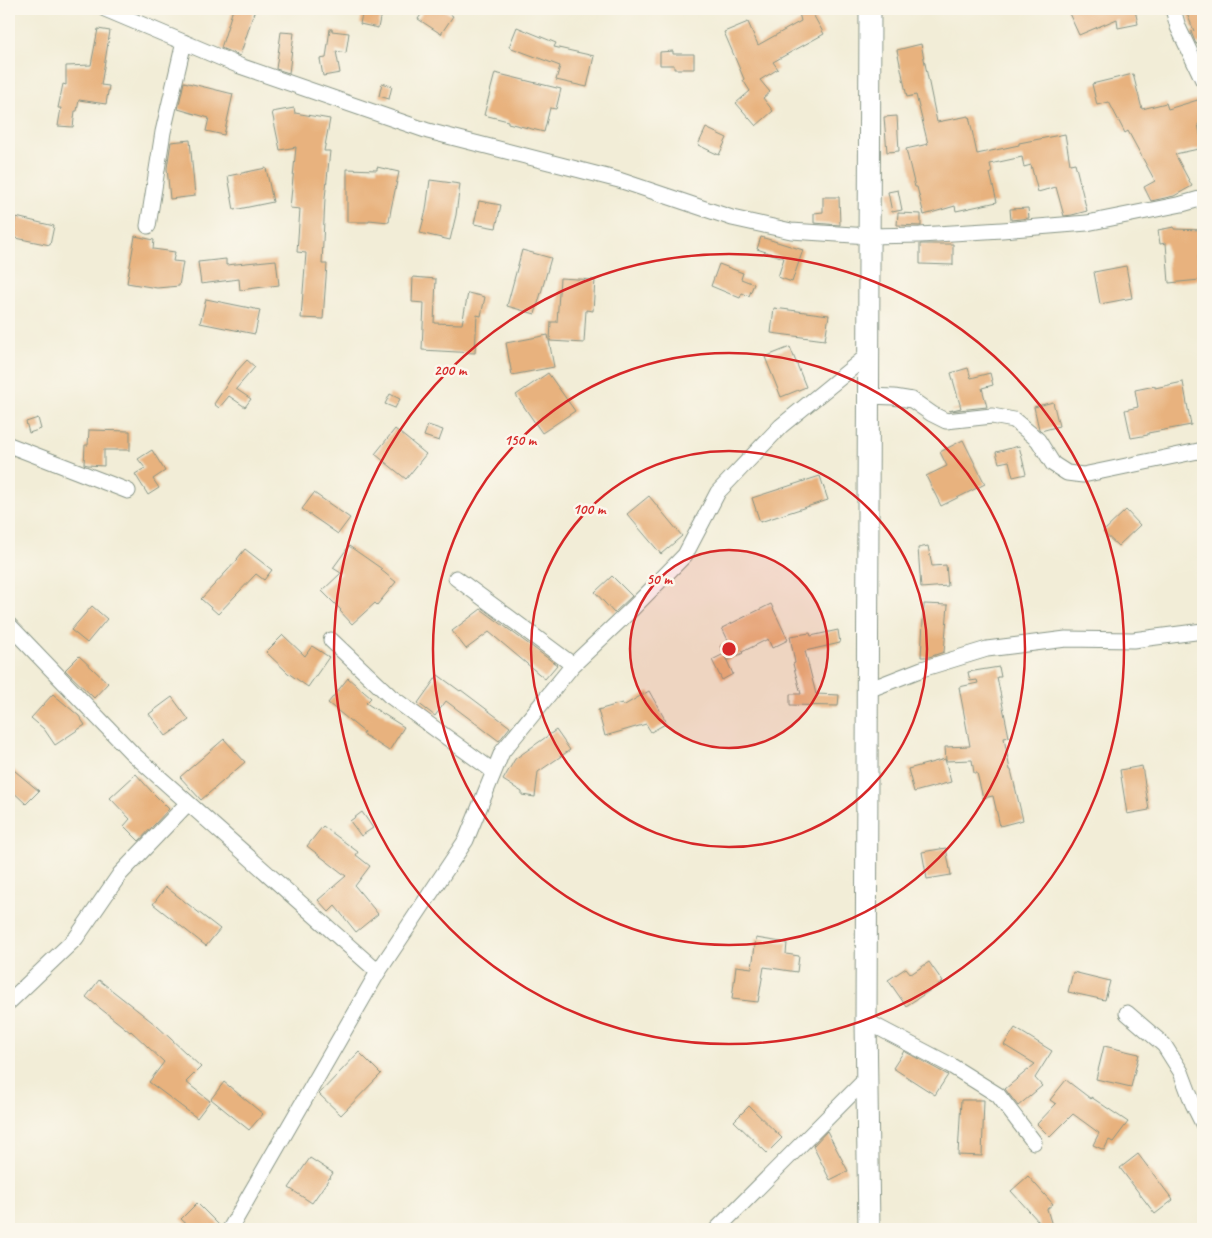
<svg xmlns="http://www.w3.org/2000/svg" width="1212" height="1238" font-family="Caveat,sans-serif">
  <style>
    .building { fill: #e8b27e }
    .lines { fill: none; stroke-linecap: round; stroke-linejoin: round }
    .street-casing { stroke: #889586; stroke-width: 17 }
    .secondary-casing { stroke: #889586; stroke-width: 23 }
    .street { stroke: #fff; stroke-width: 15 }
    .secondary { stroke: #fff; stroke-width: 21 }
    .ring { fill: none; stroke: #d62828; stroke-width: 2.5 }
    .centre { fill: #d62828; stroke: #fbf7ec; stroke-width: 2.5 }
    .ring-label { font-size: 15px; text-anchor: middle; font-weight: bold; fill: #d62828; stroke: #fbf7ec; stroke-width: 5; stroke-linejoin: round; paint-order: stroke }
  </style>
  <rect width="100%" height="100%" fill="#fbf7ec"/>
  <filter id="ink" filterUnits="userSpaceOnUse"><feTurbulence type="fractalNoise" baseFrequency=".02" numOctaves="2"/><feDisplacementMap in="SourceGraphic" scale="10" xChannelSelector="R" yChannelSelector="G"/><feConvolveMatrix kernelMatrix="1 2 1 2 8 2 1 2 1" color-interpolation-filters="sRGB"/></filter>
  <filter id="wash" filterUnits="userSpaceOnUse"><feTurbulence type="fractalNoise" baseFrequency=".0096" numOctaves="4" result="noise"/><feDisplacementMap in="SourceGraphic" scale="20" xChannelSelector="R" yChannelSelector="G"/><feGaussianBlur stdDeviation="1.12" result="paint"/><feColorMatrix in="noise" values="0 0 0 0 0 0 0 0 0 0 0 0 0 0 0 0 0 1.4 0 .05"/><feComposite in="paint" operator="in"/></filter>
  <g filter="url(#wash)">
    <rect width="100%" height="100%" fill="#f2edd7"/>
    <g id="blocks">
      <!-- building -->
      <path class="building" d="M233,9H255L240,56L221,48Z
        M363,9H382L378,28L360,24Z
        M425,9H442L453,16L441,34L418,19Z
        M798,9H810L824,34L773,62L778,69L760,80L770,92L763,98L773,111L756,126L736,103L750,91L743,80L744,79L724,32L748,22L758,45L801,21Z
        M1067,9H1139L1135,10L1138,24L1118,28L1117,19L1079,35Z
        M1185,9H1203V52L1199,43L1196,44L1191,32L1194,31Z
        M517,27L556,43L554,47L594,56L587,87L556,80L560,66L509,47Z
        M98,29L110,31L101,85L109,86L106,104L79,100L77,111H75L73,127L58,126L61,108H58L63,84L66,85V66L91,65Z
        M330,29H332V31L349,33L346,53L336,51L340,73L323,76L320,59L326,58Z
        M281,32L294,33L289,73L276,69Z
        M921,44L937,122L969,116L977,154L1019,145V143L1065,134L1070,164L1075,163L1087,211L1072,215L1064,216L1056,187L1038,192L1031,165L1024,167L1022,157L990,164L992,173H990L997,202L956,211L955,206L924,215L917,187H915L906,149L928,144L916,95L907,97L897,50Z
        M673,51V54H694V69H674V65H660V52Z
        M495,73L561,89L556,109L550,108L544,132L508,123V121L484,115Z
        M1133,74L1142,109L1166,103L1168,109L1201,99L1203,107V123L1198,124L1203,148L1175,154L1192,186L1174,196L1151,201L1144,187L1155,181L1128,131L1125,133L1109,102L1097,105L1092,84Z
        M184,82L233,94L224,135L206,131L209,118L178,109Z
        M382,83L392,86L389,99L379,96Z
        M294,108L295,113L330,119L324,151H330L325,198L322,264H327L323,319L301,318L306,253L297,252L300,209L290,208L296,147L280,150L272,112Z
        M897,116L899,151L887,152L884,117Z
        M706,128L727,138L719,155L698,145Z
        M190,140L195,196L170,199L167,168L171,142Z
        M377,167L399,172L391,209L389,222L369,220V222H347V169L377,170Z
        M266,168L273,202L234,210L228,176Z
        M430,180L460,184L456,215L450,240L420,233L426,210Z
        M898,190L902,210L892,212L888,192Z
        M823,197H839L840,225L814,223V213L823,212Z
        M479,201L501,205L496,228L474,224Z
        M1028,208L1029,218L1011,220L1010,209Z
        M898,213L921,214V226L897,225Z
        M16,217L54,226L50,245L11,237Z
        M1174,227V229L1203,230V255H1198L1200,280L1169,283L1166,243L1160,244L1158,230Z
        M135,236L154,240L153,249L175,252L173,261L183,262L179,286L157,288L127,283Z
        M761,237L803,250L792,282L778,277L784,258L757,249Z
        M920,244H953V265L920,264Z
        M522,250L551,258L535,314L507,306Z
        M226,259V265L276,260L279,285L240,290L239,279L201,284L198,262Z
        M719,264L743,273L741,279L754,284L749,296L742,293L740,298L711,286Z
        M1126,266L1132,298L1100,304L1094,272Z
        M413,277L436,279L434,323L462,324L468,293L485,297L481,316L477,315L475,353L422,350L424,303L412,302Z
        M560,278L595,280L593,311L586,310L584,343L550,341L551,322H557Z
        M206,299L260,310L255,334L200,323Z
        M774,308L829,315L825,340L771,333Z
        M548,335L554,367L512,375L506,343Z
        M790,347L806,387L781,397L765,357Z
        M247,360L255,367L236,389L251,399L245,407L229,396L219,408L214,404L234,374Z
        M968,368L971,378L990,373L993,385L982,388L987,407L949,411L961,408L951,373Z
        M548,373L575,411L542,433L516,395Z
        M1183,382L1191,425L1148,433V435L1131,438L1125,410L1138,407L1135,390L1155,386V388Z
        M390,394L400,399L395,408L385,404Z
        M1053,402L1059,426L1041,431L1039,429L1034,407Z
        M38,418L41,429L29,433L26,422Z
        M428,425L443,430L439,441L424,436Z
        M395,429L426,454L406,479L375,454Z
        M89,430L130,431V450H104V466L88,465L84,464L85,445H88Z
        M963,440L985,484L941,506L926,476L947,466L940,452Z
        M1019,446L1026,474L1013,477L1009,461L999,463L996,452Z
        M152,450L165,471L153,479L159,488L148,495L135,474L145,468L138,459Z
        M820,476L828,500L760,522L752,498Z
        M314,493L350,518L338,534L302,509Z
        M649,496L682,536L661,554L627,514Z
        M1126,510L1140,525L1118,546L1103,532Z
        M349,546L382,569L381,570L396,582L377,605L375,603L352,624L340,611L341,610L322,591L341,573L333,568Z
        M928,546L932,566L946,565L948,586L921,588L918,548Z
        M245,549L272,570L264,580L256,574L218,614L201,599L238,559H237Z
        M612,576L632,596L614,613L595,592Z
        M771,604L788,640L772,648L768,639L742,652L743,653L727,661L720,646L729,642L722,628Z
        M924,604L948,605L944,652L929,657H921Z
        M92,606L107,619L87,643L71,630Z
        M481,609L557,665L545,679L489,632L466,649L452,631Z
        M838,630L840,643L805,651L816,694L839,695L838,706L790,705V694H801L793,664L795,663L790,636L810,633L811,636Z
        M283,635L305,656L312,646L329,657L308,687L288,673L266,652Z
        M724,654L733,674L722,680L712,660Z
        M79,656L108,683L94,698L65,670Z
        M999,667L1001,677H997L1009,737L1004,738L1010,770H1011L1023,820L1000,826L993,796L983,798L977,773H974L972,760L946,761L945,747L970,746L959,687L978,683L977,680L970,681L968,672Z
        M438,675L460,691L461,690L510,727L499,741L446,701L435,716L418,703Z
        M348,678L371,698L366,703L404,727L389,751L363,734L364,732L328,703Z
        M649,691L667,723L651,732L646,724L605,736L598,710L622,703L623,706Z
        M53,694L79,716L85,725L55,745L44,729L31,718Z
        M172,697L189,720L166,736L149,714Z
        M556,730L570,750L538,772L535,797L522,795V792L503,780L515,759Z
        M224,739L245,762L201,800L180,777Z
        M945,759L951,782L914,792L908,769Z
        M9,766L39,791L26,804L9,788Z
        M1142,766L1149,810L1127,814L1120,770Z
        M136,774L151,791L169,809L139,841L124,826L130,819L110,798Z
        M362,812L373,828L361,836L350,821Z
        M323,826L358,852L356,855L370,866L355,886L378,914L356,932L335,906L329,912L318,900L346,876L307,846Z
        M946,848L951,875L927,879L922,852Z
        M166,887L220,929L206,946L153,904Z
        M756,938L787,943L786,954L799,956L797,972L764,967L758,1002L732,999L736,966L752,968Z
        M929,962L943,982L906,1006L888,980L906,968L911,974Z
        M1073,972L1110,981L1105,1000L1068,992Z
        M99,980L156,1025L201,1067L186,1082L210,1101L197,1118L149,1082L164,1062L131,1031L130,1032L86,997Z
        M1015,1028L1052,1051L1035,1078L1042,1086L1018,1106L1005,1089L1035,1064L1004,1045Z
        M1104,1046L1139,1054L1131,1087L1096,1079Z
        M904,1051L948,1075L935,1095L893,1068Z
        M359,1052L381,1074L341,1115L319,1094Z
        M1066,1080L1091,1099V1097L1128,1122L1113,1142L1109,1140L1104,1150L1093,1145L1099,1133L1073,1114L1050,1137L1037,1124L1056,1104L1050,1100Z
        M224,1082L263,1114L249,1130L211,1099Z
        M961,1100H984L982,1156L958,1155Z
        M749,1106L782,1138L767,1153L734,1121Z
        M827,1131L848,1171L830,1180L813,1146Z
        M1138,1154L1173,1200L1155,1214L1120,1168Z
        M310,1158L333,1173L312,1203L289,1188Z
        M1028,1176L1053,1204L1047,1209L1053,1229H1041L1039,1222L1011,1191Z
        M197,1203L221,1227V1229H192L181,1219Z"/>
    </g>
  </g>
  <g filter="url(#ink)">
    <use href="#blocks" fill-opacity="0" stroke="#889586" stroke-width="1"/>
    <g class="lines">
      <defs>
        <path id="street" d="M105,9L240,66L428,131L619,180L732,218L791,231L869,236L920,235L1002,230L1087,223L1182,204L1203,198
          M1173,9L1178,27L1203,80
          M148,226L163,132L184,42
          M868,396L894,397L912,400L932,414L946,421L992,416L1014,420L1038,440L1053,464L1067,473L1083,475L1203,450
          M9,445L128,491
          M456,578L573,665
          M9,625L132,753L378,972
          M331,640L390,696L493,771
          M868,690L922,669L987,649L1066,639L1133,640L1203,631
          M9,1002L76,938L120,874L188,803
          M1127,1013L1164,1045L1181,1072L1193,1104L1203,1124
          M866,1021L950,1065L998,1095L1034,1142
          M230,1229L378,972L466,840L502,752L573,665L633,608L685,555L718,492L781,426L868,355
          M717,1229L867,1078"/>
        <path id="secondary" d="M869,1229L866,1021L870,9"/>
      </defs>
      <!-- street casing -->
      <use href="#street" class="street-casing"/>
      <!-- secondary casing -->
      <use href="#secondary" class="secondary-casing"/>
      <!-- street -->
      <use href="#street" class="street"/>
      <!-- secondary -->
      <use href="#secondary" class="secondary"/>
    </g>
  </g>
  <!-- distance rings -->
  <circle cx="729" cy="649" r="99" fill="#d62828" fill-opacity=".12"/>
  <g class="ring">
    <circle cx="729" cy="649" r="99"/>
    <circle cx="729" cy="649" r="198"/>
    <circle cx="729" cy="649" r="296"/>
    <circle cx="729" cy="649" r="395"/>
  </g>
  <circle cx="729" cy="649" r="8" class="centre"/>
  <g class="ring-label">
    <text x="450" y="375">200 m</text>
    <text x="520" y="445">150 m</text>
    <text x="589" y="514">100 m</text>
    <text x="659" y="584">50 m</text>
  </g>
  <!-- margin -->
  <rect width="1212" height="1238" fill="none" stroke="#fbf7ec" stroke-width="30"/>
</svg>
